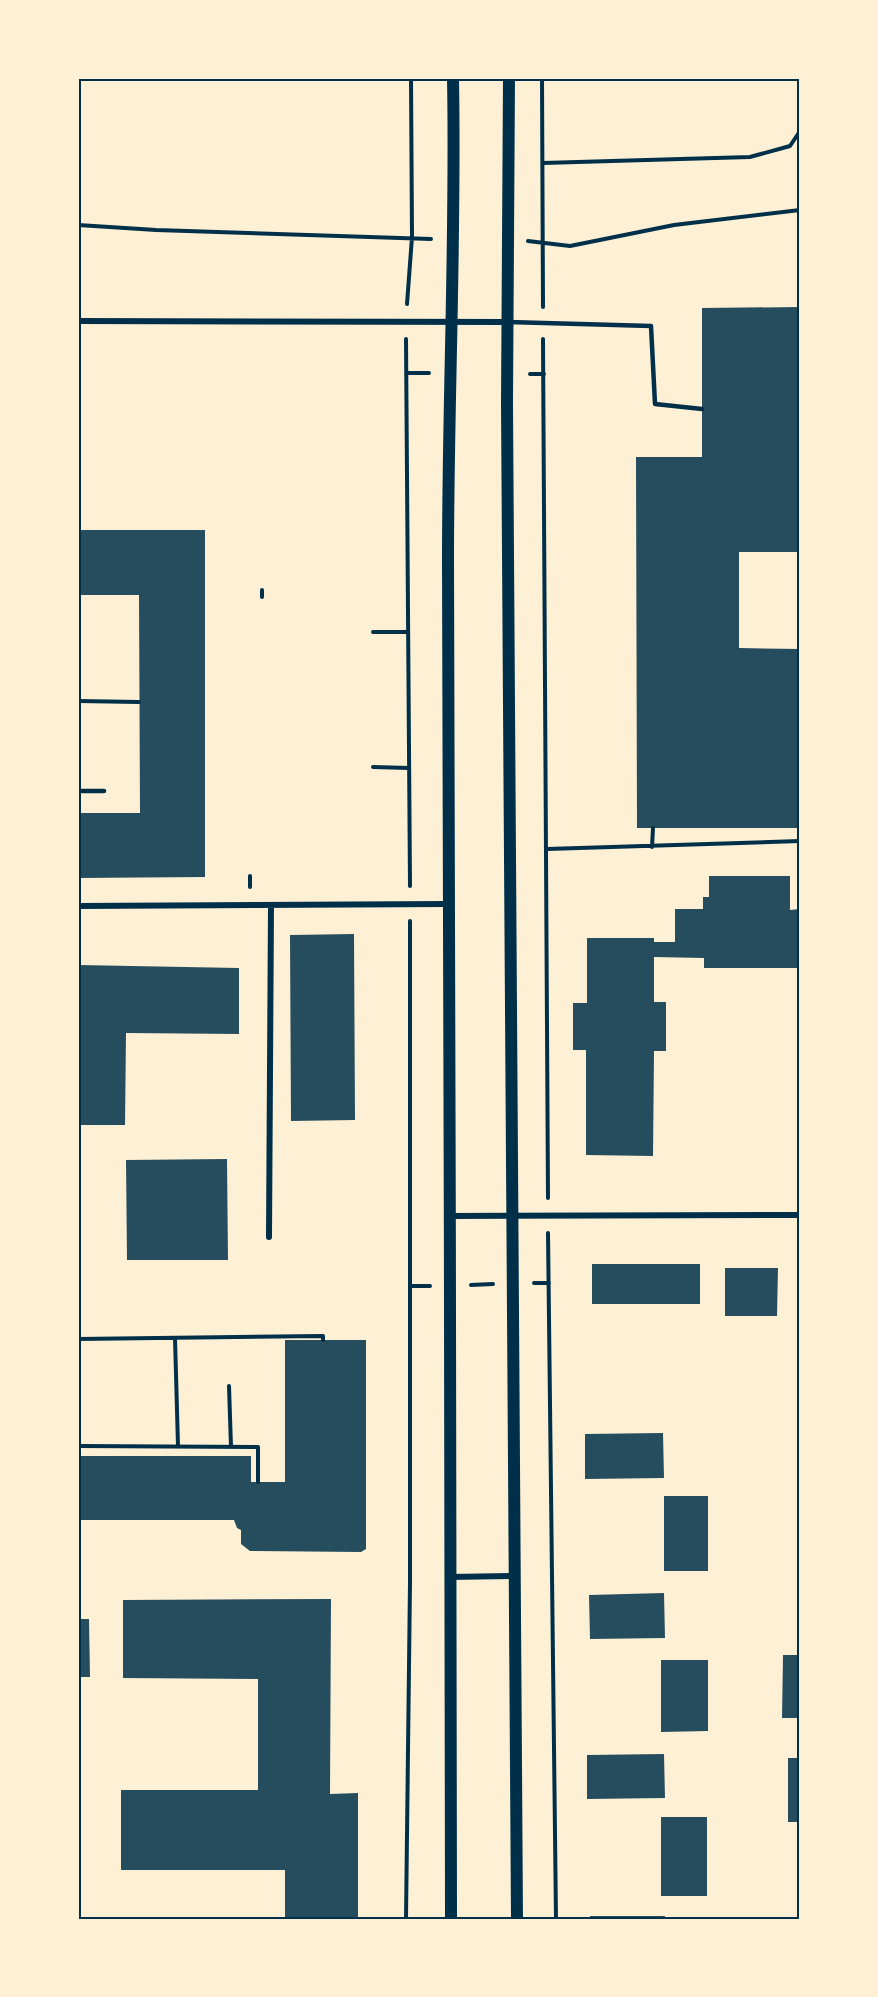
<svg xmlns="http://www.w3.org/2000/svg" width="878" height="1997" font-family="'Titillium Web',sans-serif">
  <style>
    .building { fill: #264d5e }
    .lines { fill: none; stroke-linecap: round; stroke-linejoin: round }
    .path { stroke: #003049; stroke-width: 4 }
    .service { stroke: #003049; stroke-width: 4.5 }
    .minor { stroke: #003049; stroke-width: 6 }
    .secondary { stroke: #003049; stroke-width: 12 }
    .neatline { fill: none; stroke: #003049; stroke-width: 2 }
  </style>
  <rect width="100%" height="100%" fill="#fdf0d5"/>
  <!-- building -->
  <path class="building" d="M800,307V552H739V648L800,649V828H637L636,457H702V308Z
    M78,530H205V877L78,878V813H140L139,595H78Z
    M709,876H790V910L800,909V968H704V958L654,957V1002H666V1051H654L653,1156L586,1155V1050H573V1003H587V938H654V942H675V909H703V897H709Z
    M354,934L355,1120L291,1121L290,935Z
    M78,965L239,968V1034L126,1033L125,1125H78Z
    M227,1159L228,1260H127L126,1160Z
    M592,1264H700V1304H592Z
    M725,1268H778L777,1316H725Z
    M285,1340H366V1549L361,1552L250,1551L241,1544V1530L237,1528L234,1520H78V1456H251V1482H285Z
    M663,1433L664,1478L585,1479V1434Z
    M664,1496H708V1571H664Z
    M664,1593L665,1638L590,1639L589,1595Z
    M331,1599L330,1794L358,1793V1919H285V1870H121V1790H258V1679L123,1678V1600Z
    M78,1619H89L90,1677H78Z
    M783,1655H800V1718H782Z
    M661,1660H708V1731L661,1732Z
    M664,1754L665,1798L587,1799V1755Z
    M788,1758H800V1822H788Z
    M661,1817H707V1896H661Z
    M590,1916H665V1919H590Z"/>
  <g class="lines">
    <!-- path -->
    <path class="path" d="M542,78L543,307
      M543,163L750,157L790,146L800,131
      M78,225L156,230L431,239
      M528,241L570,246L674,225L800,210
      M407,304L412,237L411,78
      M406,339L410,886
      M543,339L548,1198
      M406,373H429
      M530,374H544
      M262,590V597
      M373,632H408
      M78,701L139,702
      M373,767L409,768
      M652,847L653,828
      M547,849L800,841
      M250,887V876
      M548,1233L556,1919
      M534,1283H549
      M471,1285L493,1284
      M410,1286H430
      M175,1338L178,1446
      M78,1339L323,1336V1340
      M229,1386L231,1447
      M78,1446L258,1447V1482
      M406,1919L410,1582V921"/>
    <!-- service -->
    <path class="service" d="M507,322L651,326L655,404L702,409
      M78,791H104"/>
    <!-- minor -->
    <path class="minor" d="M78,321L507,322
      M78,906L448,904
      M450,1216L800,1215
      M269,1237L271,906
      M449,1577L514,1576"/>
    <!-- secondary -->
    <path class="secondary" d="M509,78L507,403L517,1919
      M451,1919C451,1466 449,1012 448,559C448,399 456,238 453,78"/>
  </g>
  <!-- border -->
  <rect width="878" height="1997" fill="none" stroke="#fdf0d5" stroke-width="159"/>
  <rect x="80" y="80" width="718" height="1838" class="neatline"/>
</svg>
